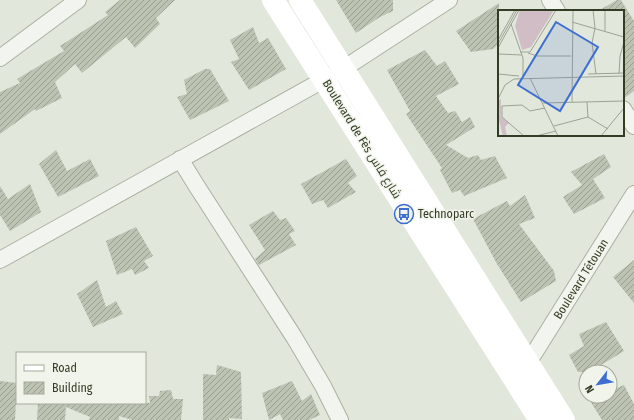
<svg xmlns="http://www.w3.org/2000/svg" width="634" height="420" font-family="'Fira Sans Condensed',Cairo,sans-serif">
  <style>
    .building { fill: url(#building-hatch) }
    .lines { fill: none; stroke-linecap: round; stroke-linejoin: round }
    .street-casing { stroke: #aab1a2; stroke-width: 18 }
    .street { stroke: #f2f5ef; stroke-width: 16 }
    .secondary { stroke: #fff; stroke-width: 22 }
    .labels { text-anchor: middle; stroke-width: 3; stroke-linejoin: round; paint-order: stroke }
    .street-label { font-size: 12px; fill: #333d26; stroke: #f1f4eb }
    .poi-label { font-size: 12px; fill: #333d26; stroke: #f1f4eb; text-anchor: start }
    .inset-road { fill: none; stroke: #9ca393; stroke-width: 1 }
    .view { fill: #3d6ed0; fill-opacity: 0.15; stroke: #3d6ed0; stroke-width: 2 }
    .inset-edge { fill: none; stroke: #333d26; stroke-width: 2 }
  </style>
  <defs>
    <pattern id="building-hatch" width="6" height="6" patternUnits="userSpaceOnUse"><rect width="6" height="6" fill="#bcc3b3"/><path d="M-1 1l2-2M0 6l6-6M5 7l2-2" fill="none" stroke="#99a091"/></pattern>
  </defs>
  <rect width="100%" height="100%" fill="#e2e7dc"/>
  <!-- building -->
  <path class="building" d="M120,0H175L156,18L160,24L135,48L126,37L82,73L75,64L55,82L62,98L36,111L35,109L0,134V92L20,83L17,79L64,51L60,46L108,15L105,12Z
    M336,0H393V11L380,17L356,33Z
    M617,0H621L634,21V91L623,99V11H598Z
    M499,3V44L493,49L471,52L456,31Z
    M253,27L259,43L268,38L286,69L249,90L231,62L239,59L230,40Z
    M425,50L437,66L445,61L459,84L436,96L448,113L455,111L462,122L470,117L475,127L446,145L468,158L478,155L481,160L495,156L507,178L464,196L460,190L452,193L440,170L442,168L406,114L410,111L387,70Z
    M205,69H210L229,101L190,120L177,97L187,94L184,80Z
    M56,150L67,171L90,159L99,176L58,197L39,164Z
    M604,154L611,167L593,179L605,198L574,214L563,197L582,185L571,172Z
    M346,159L357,176L348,183L356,192L328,208L323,200L312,204L301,184Z
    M30,184L41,212L10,231L0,215V186L8,199Z
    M525,195L535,218L519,224L554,271L556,281L521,302L497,264L473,219L507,201L510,206Z
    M273,211L280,220L286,218L295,231L289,234L296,245L259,265L255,259L265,250L249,225Z
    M136,227L153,256L144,261L149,268L135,275L132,269L117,275L106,241Z
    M634,260V303L613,277Z
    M97,280L106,307L116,301L123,314L93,327L77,294Z
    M606,322L624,351L601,365L606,372H578L569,355L584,346L579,334Z
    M217,365L241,372L242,419L229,418V420H203V374L216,375Z
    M610,378L617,388L624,385L634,404V420H602L587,396H610Z
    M0,381L17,383L15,420H0Z
    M292,381L302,401L311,394L320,415L309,420H283L280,414L269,420L262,393Z
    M171,390L173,399H183L181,420H132L119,416V420H89L90,417L66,407L65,420H37L38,403H150L149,396H159L160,391Z"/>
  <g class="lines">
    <defs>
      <path id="street" d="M550,0L557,11
        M0,58L78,0
        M623,109L634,126
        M180,159L196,185L294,337L323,386L340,420
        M0,260L343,69L449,0
        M528,363L634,194"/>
    </defs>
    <!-- street casing -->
    <use href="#street" class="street-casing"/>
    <!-- street -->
    <use href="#street" class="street"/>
    <!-- secondary -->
    <path class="secondary" d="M273,0L540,420
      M300,0L564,420"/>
  </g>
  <!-- icons -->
  <defs>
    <symbol id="bus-ring" viewBox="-11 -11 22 22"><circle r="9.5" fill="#f1f4eb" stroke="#3d6ed0" stroke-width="1.5"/><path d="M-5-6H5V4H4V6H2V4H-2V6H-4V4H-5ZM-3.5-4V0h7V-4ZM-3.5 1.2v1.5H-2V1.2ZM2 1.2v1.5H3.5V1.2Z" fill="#3d6ed0"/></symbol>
  </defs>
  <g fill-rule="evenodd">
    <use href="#bus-ring" x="393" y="203" width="22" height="22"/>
  </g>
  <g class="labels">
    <!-- street labels -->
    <g class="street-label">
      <text transform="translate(362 139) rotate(58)" y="4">Boulevard de Fès شارع فاس</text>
      <text transform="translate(581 279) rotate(-58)" y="4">Boulevard Tétouan</text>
    </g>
    <!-- poi labels -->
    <g class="poi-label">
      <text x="418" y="218">Technoparc</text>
    </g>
  </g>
  <!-- overview -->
  <g transform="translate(498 10)">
    <rect width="126" height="126" fill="#e2e7dc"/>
    <path d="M3,89V107L11,113L7,117L9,126H5L0,107V91Z" fill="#d1bdc6"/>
    <path d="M22,0H56L33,37L24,40L17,16Z" fill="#d1bdc6"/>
    <path class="inset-road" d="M95,0L97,18L94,33L98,64M74,12L126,27M13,14L25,48V66M107,21V0M0,30L17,0M0,34L19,0M0,38L21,0M22,42H32L58,0M30,43L39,46H73M0,44L24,45M0,64L21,66M90,64L126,63M121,64L122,46L126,32M32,68L60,126M0,89L7,75L16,69L126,66M74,92L75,0M89,92L90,107M45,93L126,91M56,116L90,107L110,119M26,126L4,107V96L24,95L32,101L47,98M38,126L58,121M103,126L126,98"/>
    <path class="view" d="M58,12L100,37L62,101L20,75Z"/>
    <rect width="126" height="126" class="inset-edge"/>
  </g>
  <!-- legend -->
  <rect x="16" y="352" width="130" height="52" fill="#f1f4eb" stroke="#a5ab9c"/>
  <rect x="24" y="365" width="20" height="6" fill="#ffffff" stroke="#a5ab9c"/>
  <text x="52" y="372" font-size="12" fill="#333d26">Road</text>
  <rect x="24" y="382" width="20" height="12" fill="url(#building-hatch)" stroke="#a5ab9c"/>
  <text x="52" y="392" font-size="12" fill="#333d26">Building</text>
  <!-- north arrow -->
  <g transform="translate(598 384) rotate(239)"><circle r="19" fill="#f1f4eb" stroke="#a5ab9c"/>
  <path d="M0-3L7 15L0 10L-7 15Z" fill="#3d6ed0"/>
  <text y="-6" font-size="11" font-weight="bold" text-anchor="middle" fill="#333d26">N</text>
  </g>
</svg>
